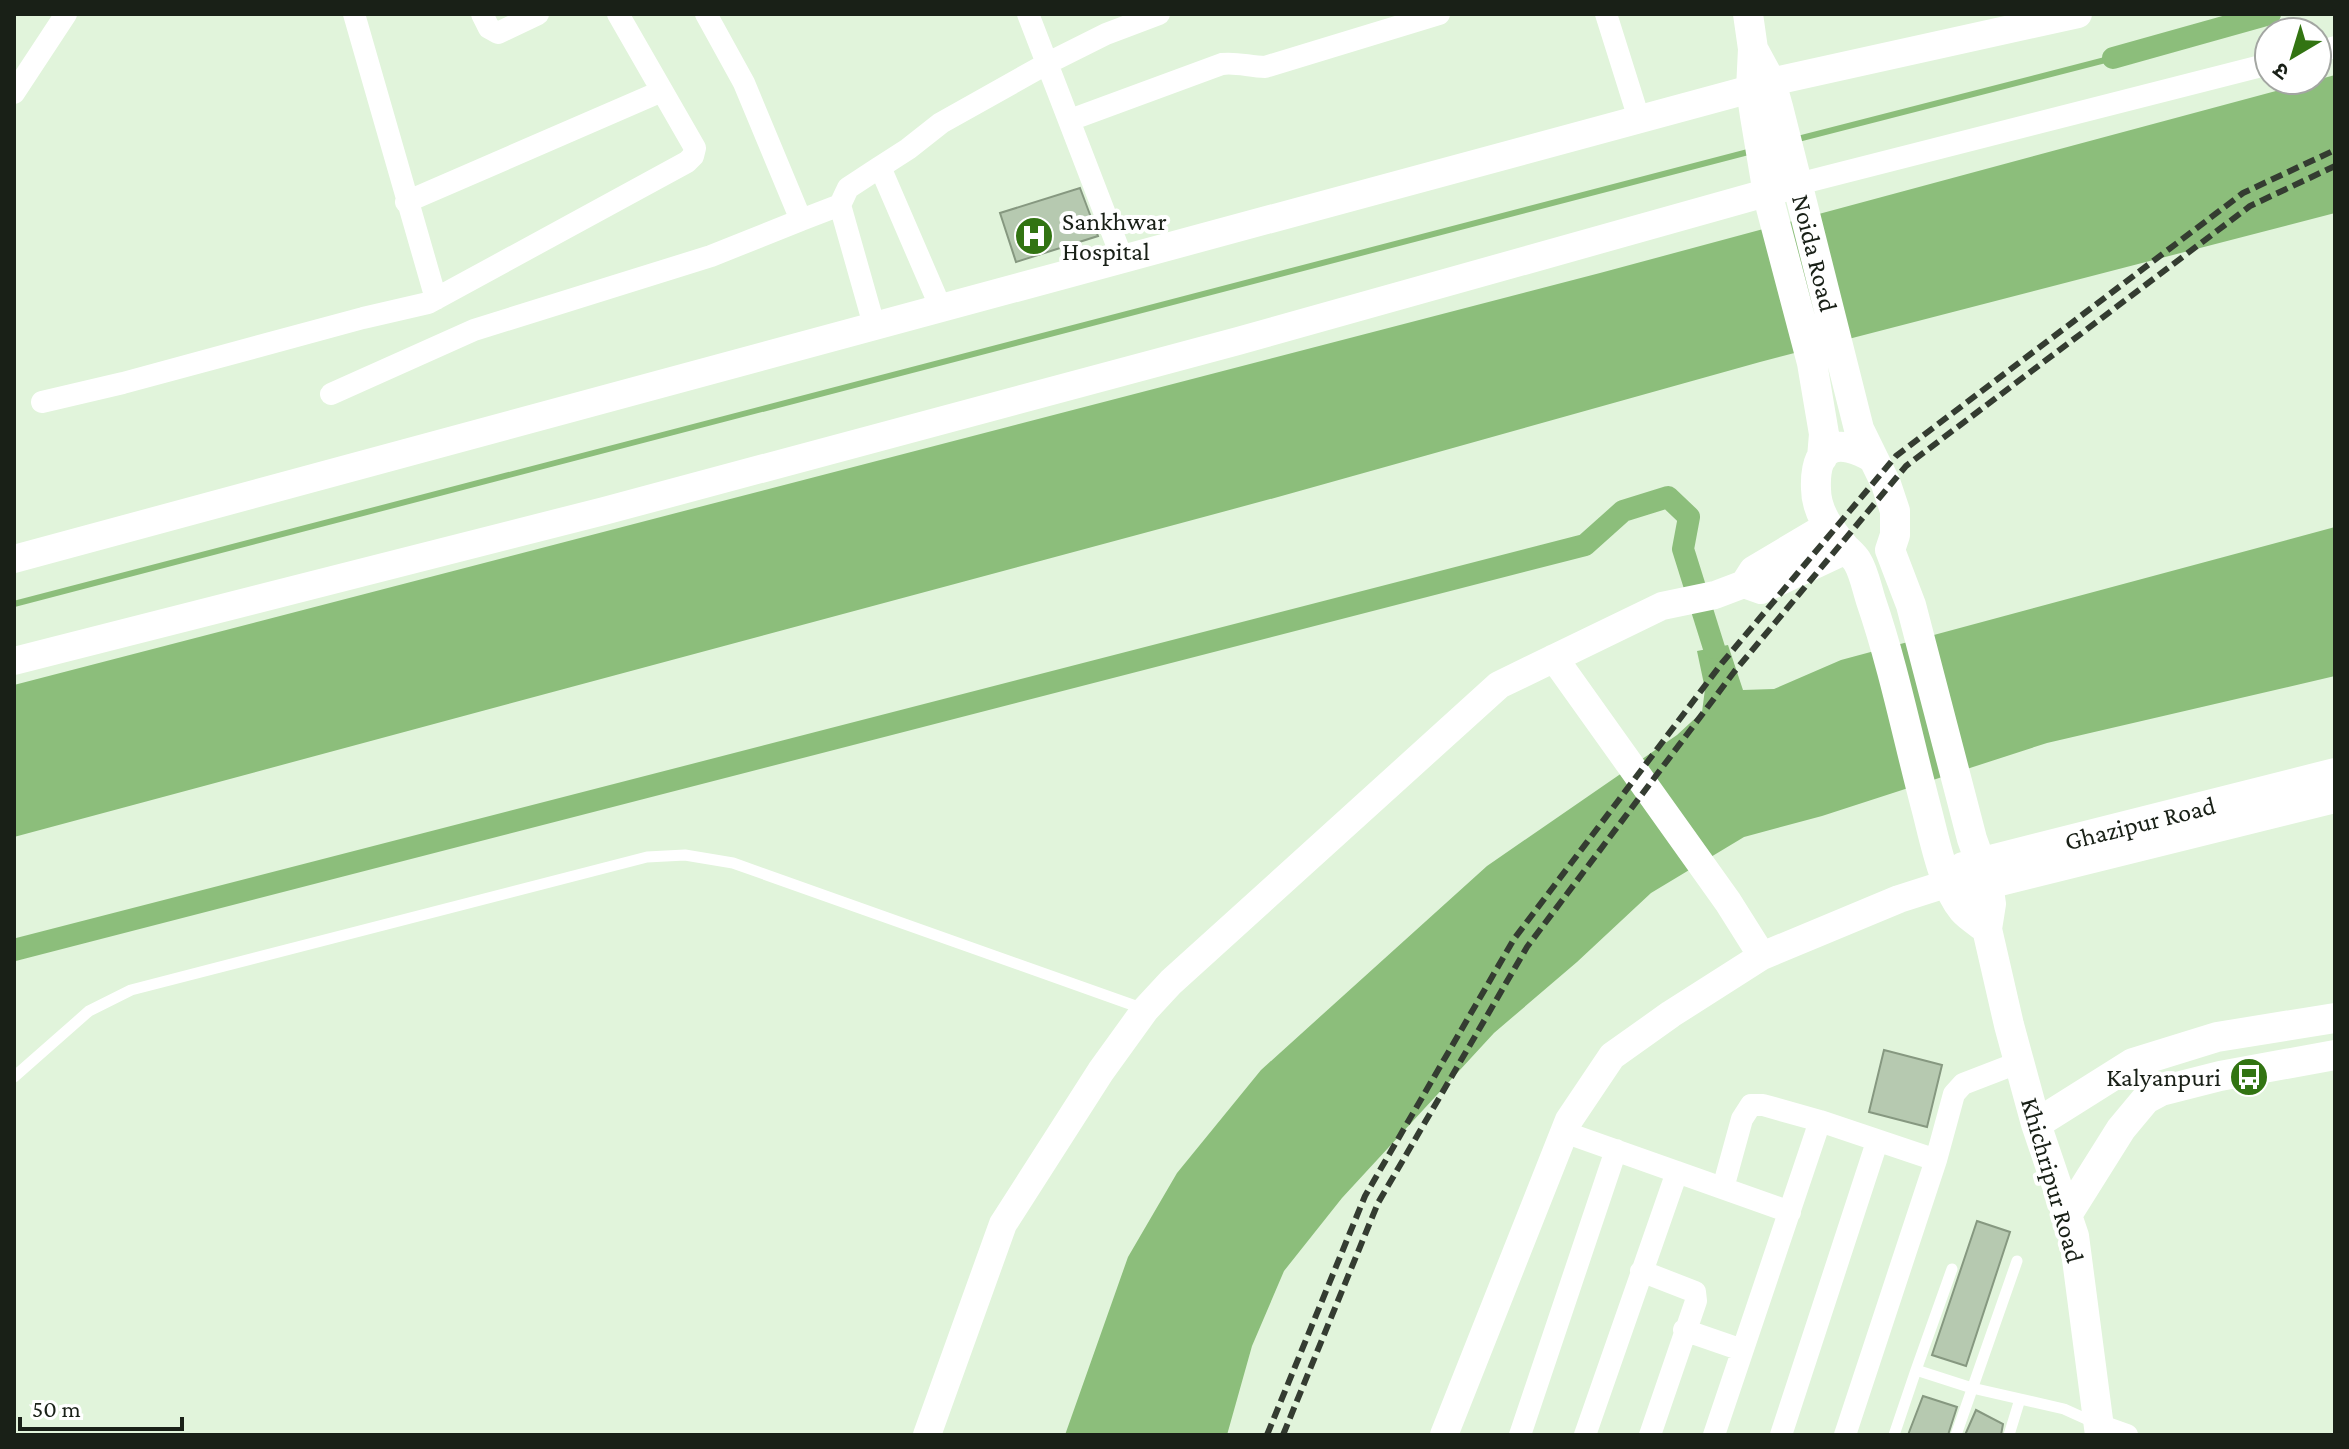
<svg xmlns="http://www.w3.org/2000/svg" width="2349" height="1449" font-family="'Crimson Pro','Noto Sans Devanagari',serif">
  <style>
    .water { fill: #8cbe7b }
    .lines { fill: none; stroke-linecap: round; stroke-linejoin: round }
    .stream { stroke: #8cbe7b; stroke-width: 6 }
    .canal { stroke: #8cbe7b; stroke-width: 22 }
    .building { fill: #b6c9b0; stroke: #869880; stroke-width: 2 }
    .service { stroke: #fff; stroke-width: 11 }
    .minor { stroke: #fff; stroke-width: 22 }
    .tertiary { stroke: #fff; stroke-width: 28 }
    .secondary { stroke: #fff; stroke-width: 30 }
    .rail { stroke: #343c31; stroke-width: 6; stroke-dasharray: 12 6; stroke-linecap: butt }
    .labels { text-anchor: middle; stroke-width: 8; stroke-linejoin: round; paint-order: stroke }
    .poi-label { font-size: 26px; fill: #192017; stroke: #fff; text-anchor: start }
    .street-label { font-size: 26px; fill: #192017; stroke: #fff }
  </style>
  <rect width="100%" height="100%" fill="#e1f4db"/>
  <!-- water -->
  <path class="water" d="M2335,75V213L1760,362L1278,497L14,837V685L1600,273Z
    M2335,527V676L2047,743L1822,816L1744,837L1651,893L1577,962L1494,1033L1342,1198L1284,1271L1252,1346L1227,1435H1065L1128,1257L1177,1173L1261,1070L1487,866L1677,735L1702,712L1705,689L1697,651L1728,645L1743,690L1774,689L1841,660Z"/>
  <g class="lines">
    <!-- stream -->
    <path class="stream" d="M1794,140L2113,58
      M14,604L1752,151"/>
    <!-- canal -->
    <path class="canal" d="M2113,58L2270,14
      M14,950L1585,545L1623,511L1668,497L1689,517L1683,549L1714,648"/>
  </g>
  <!-- building -->
  <path class="building" d="M1080,188L1098,236L1016,262L1000,213Z
    M1884,1050L1942,1065L1927,1127L1869,1112Z
    M1977,1221L2010,1232L1966,1366L1932,1355Z
    M1923,1396L1957,1407L1948,1435H1908Z
    M1976,1410L2003,1424L2001,1435H1965Z"/>
  <g class="lines">
    <!-- service -->
    <path class="service" d="M14,1077L89,1011L131,990L647,857L685,855L733,863L1144,1009
      M1916,1370L1952,1269
      M1894,1435L1916,1370L1972,1388L2064,1409L2095,1423
      M1956,1435L2017,1261
      M2009,1435L2020,1399"/>
    <!-- minor -->
    <path class="minor" d="M354,14L436,299
      M482,14L489,28L498,33L538,14
      M1028,14L1122,258
      M1606,14L1639,119
      M2317,52L2335,47
      M14,93L66,14
      M1070,120L1222,64C1237,62 1250,67 1265,67L1439,14
      M1798,184L2269,64
      M406,202L662,91
      M801,220L840,205
      M940,306L880,167L908,149L941,123L1048,63L1106,34L1159,14
      M874,325L840,205L848,188L880,167
      M331,394L474,330L711,256L801,220L744,83L706,14
      M42,402L123,383L363,318L428,303L687,162L693,156L695,148L618,14
      M1564,1132L1790,1212
      M1723,1188L1742,1119L1751,1105H1763L1820,1121L1936,1160
      M1641,1271L1695,1292L1696,1301L1650,1435
      M1684,1330L1742,1350
      M2099,1425L2127,1435
      M1520,1435L1616,1150
      M1585,1435L1677,1172
      M1714,1435L1820,1121
      M1781,1435L1877,1142
      M1845,1435L1936,1160L1954,1094L1963,1084L2020,1062"/>
    <!-- tertiary -->
    <path class="tertiary" d="M1771,82L2078,14
      M14,559L1751,89
      M1744,584L1761,590L1846,550
      M1554,658L1728,902L1762,956
      M14,661L604,511L1238,341L1791,186
      M927,1435L1003,1224L1101,1071L1145,1010L1171,982L1499,685L1662,606L1715,595L1744,584L1753,570L1827,526
      M1444,1435L1569,1120L1612,1056L1671,1014L1762,956L1899,899L1949,883"/>
    <!-- secondary -->
    <path class="secondary" d="M1748,14L1753,49L1751,89L1755,116L1769,200L1812,363L1824,434L1822,458
      M1753,49L1771,82L1778,107L1859,429L1886,484L1895,511V535L1890,550L1911,605L1972,839L1988,884L1991,904L1987,929L2009,1025L2036,1124L2074,1236L2100,1435
      M1873,458C1839,438 1814,443 1816,489C1816,512 1831,531 1845,548C1849,552 1854,556 1857,561C1864,572 1867,589 1871,601C1894,668 1908,739 1926,807C1934,837 1943,886 1963,910C1969,917 1979,923 1987,929
      M1963,867L2335,773
      M1968,889L2335,798
      M2036,1124L2133,1063L2217,1037L2335,1018
      M2067,1215L2121,1129L2146,1099L2161,1091L2220,1076L2335,1055"/>
    <!-- rail -->
    <path class="rail" d="M1267,1435L1365,1196L1514,939L1722,663L1896,456L2243,193L2335,150
      M1283,1435L1378,1203L1527,947L1734,672L1906,466L2250,206L2335,166"/>
  </g>
  <!-- icons -->
  <defs>
    <symbol id="hospital-disc" viewBox="-11 -11 22 22"><circle r="9.5" fill="#327412" stroke="#fff"/><path d="M-5-5h3v3.5h4V-5h3V5h-3V1.5h-4V5h-3Z" fill="#fff"/></symbol>
    <symbol id="bus-disc" viewBox="-11 -11 22 22"><circle r="9.5" fill="#327412" stroke="#fff"/><path d="M-5-6H5V4H4V6H2V4H-2V6H-4V4H-5ZM-3.5-4V0h7V-4ZM-3.5 1.2v1.5H-2V1.2ZM2 1.2v1.5H3.5V1.2Z" fill="#fff"/></symbol>
  </defs>
  <g fill-rule="evenodd">
    <use href="#hospital-disc" x="1012" y="214" width="44" height="44"/>
    <use href="#bus-disc" x="2227" y="1055" width="44" height="44"/>
  </g>
  <g class="labels">
    <!-- poi labels -->
    <g class="poi-label">
      <text x="1062" y="230">Sankhwar<tspan x="1062" dy="30">Hospital</tspan></text>
      <text x="2221" y="1086" text-anchor="end">Kalyanpuri</text>
    </g>
    <!-- street labels -->
    <g class="street-label">
      <text transform="translate(1815 253) rotate(76)" y="9">Noida Road</text>
      <text transform="translate(2140 823) rotate(-14)" y="9">Ghazipur Road</text>
      <text transform="translate(2053 1180) rotate(74)" y="9">Khichripur Road</text>
    </g>
  </g>
  <!-- border -->
  <rect width="2349" height="1449" fill="none" stroke="#192017" stroke-width="32"/>
  <!-- north arrow -->
  <g transform="translate(2293 56) rotate(218)"><circle r="38" fill="#ffffff" stroke="#a3a6a2" stroke-width="2"/>
  <path d="M0-6L14 30L0 20L-14 30Z" fill="#327412"/>
  <text y="-12" font-size="22" font-weight="bold" text-anchor="middle" fill="#192017">उ</text>
  </g>
  <!-- scale -->
  <path d="M20 1417v12h162v-12" fill="none" stroke="#192017" stroke-width="4"/>
  <text x="32" y="1417" font-size="24" fill="#192017" stroke="#ffffff" stroke-width="6" paint-order="stroke">50 m</text>
</svg>
